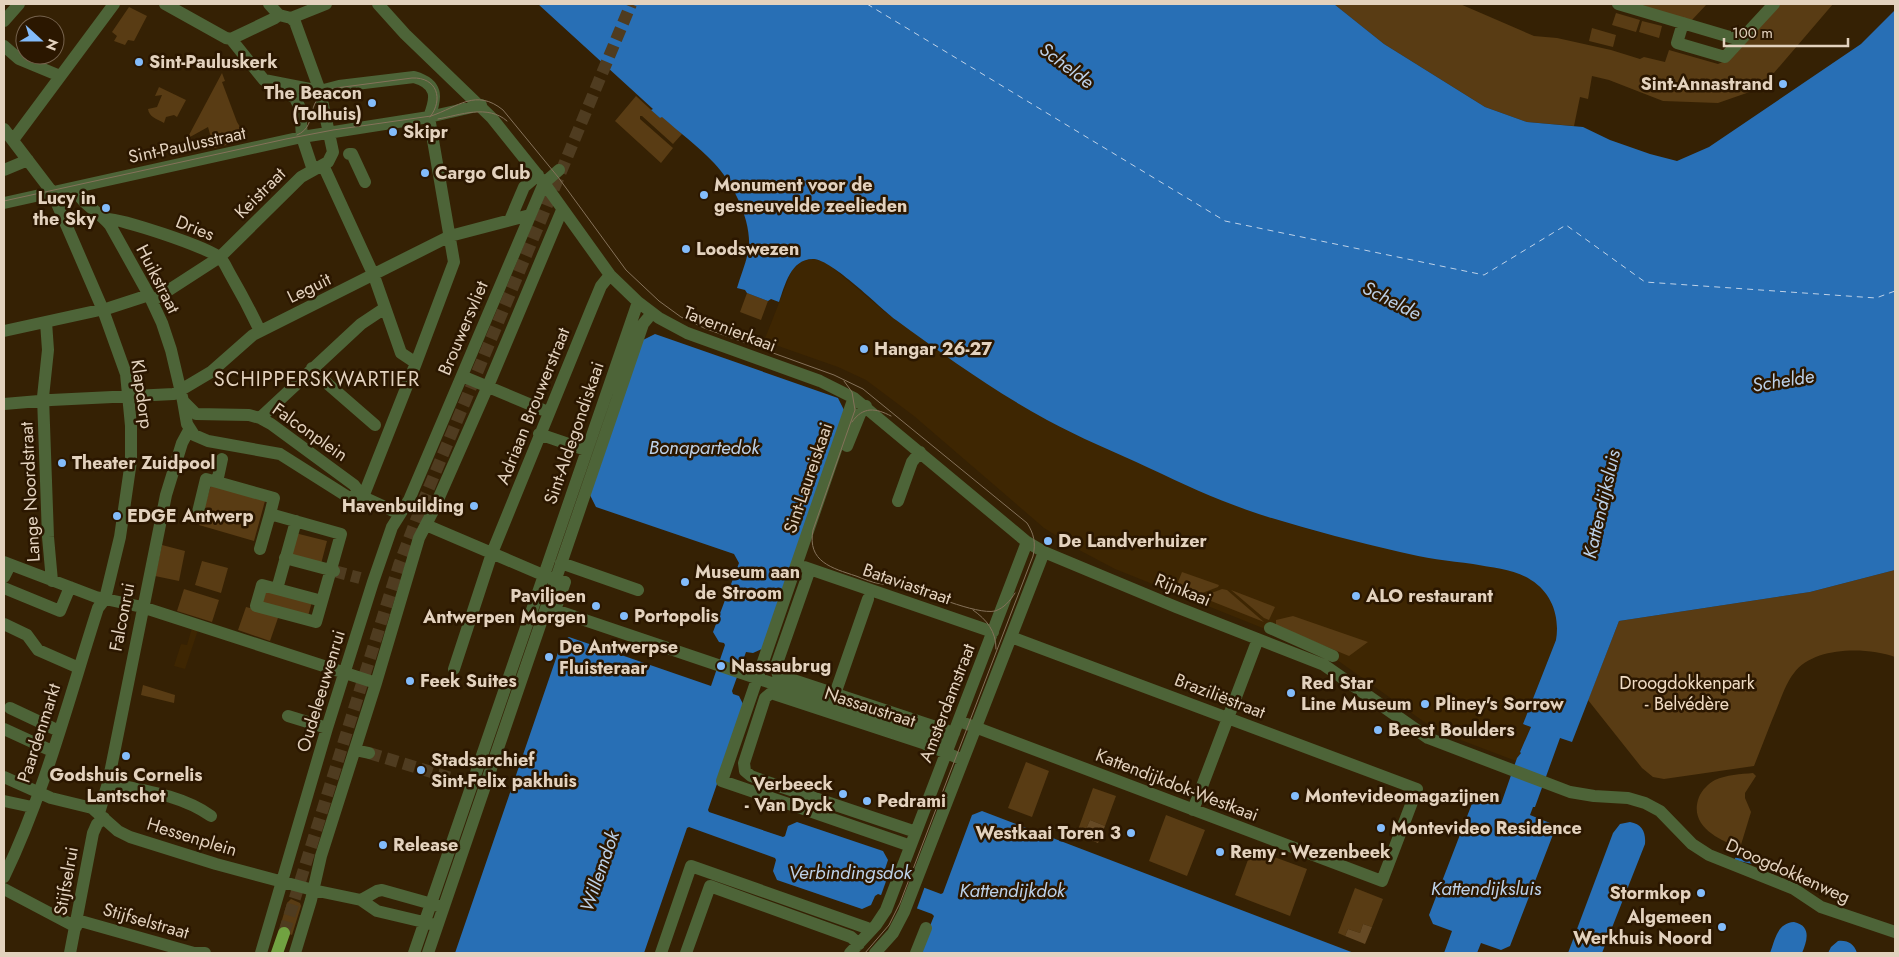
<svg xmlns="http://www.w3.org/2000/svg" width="1899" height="957" font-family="Jost,sans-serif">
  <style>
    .built { fill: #3e2602 }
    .green { fill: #593c14 }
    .forest { fill: #664a25 }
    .water { fill: #286fb5 }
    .pier { fill: #352104 }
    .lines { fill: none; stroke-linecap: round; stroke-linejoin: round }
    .stream { stroke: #286fb5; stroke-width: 2.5 }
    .ferry { stroke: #bdd1e8; stroke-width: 1; stroke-dasharray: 6 5; stroke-linecap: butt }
    .minor-tunnel { stroke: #4f3c20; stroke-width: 12; stroke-dasharray: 12 6; stroke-linecap: butt }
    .major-tunnel { stroke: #4f3c20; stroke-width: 12; stroke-dasharray: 12 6; stroke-linecap: butt }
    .minor { stroke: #4d6438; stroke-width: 12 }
    .major { stroke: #71a241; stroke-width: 12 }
    .tram { stroke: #85725a; stroke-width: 1 }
    .poi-dot { fill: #83bcfb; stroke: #2b1700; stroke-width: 2 }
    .labels { text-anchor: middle; stroke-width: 5; stroke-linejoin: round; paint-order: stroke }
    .poi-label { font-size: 18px; font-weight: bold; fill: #e3d2be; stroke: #2b1700; text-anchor: start }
    .street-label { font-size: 18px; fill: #e3d2be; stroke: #2b1700 }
    .park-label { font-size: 18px; fill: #f0dcc4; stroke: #2b1700 }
    .water-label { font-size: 19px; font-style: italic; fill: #bdd1e8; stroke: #2b1700 }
    .quarter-label { font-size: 20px; letter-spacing: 1px; fill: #e3d2be; stroke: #2b1700 }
  </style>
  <rect width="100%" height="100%" fill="#352104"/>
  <!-- built -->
  <path class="built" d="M813,259L826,262L885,312L1046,419L1191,487L1250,511L1308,529L1363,543L1513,571L1532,580L1542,588L1549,597L1557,618L1558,630L1556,640L1523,724L1531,727L1520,752L1521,753L1519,759L1516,761L1437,731L1330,655L1115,569L1081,551L1044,528L914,416L866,380L838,367L764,341L792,270L802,261Z
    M192,628L198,630L185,669L174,666L181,644L187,645Z"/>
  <!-- green -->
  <path class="green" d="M1334,4H1460L1534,36L1557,38L1611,50L1640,59L1644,57L1665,62L1669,50L1718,64L1727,60L1778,4H1833L1761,88L1718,103L1663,101L1609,80L1592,76L1588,99L1580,97L1574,126L1527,122L1485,107L1384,44Z
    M1632,4H1707L1691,21Z
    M129,7L147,16L134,41L128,40L125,45L114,41L117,36L112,32Z
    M1616,13L1640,20L1636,32L1612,25Z
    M1642,21L1662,26L1659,38L1639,32Z
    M1592,28L1616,35L1613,47L1589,41Z
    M222,73L225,81L222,82L237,122L248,140L214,148L208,127L190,137L189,135Z
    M159,87L186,100L177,117L174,115L166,117L164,123C157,119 149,117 148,109L157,107L162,95L155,96Z
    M636,96L660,118L662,116L682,134L673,144L642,116H640V119L673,148L661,163L615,121Z
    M747,293L768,301L761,320L740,312Z
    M211,485L265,501L254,541L199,525Z
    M295,533L327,541L321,564L289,556Z
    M162,545L185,551L179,581L155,576Z
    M202,561L228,568L221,593L195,585Z
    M1895,570V657C1867,647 1814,646 1794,673C1786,683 1782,696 1777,708C1769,727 1762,746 1754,766L1664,779L1653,777L1642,768L1588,700L1619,621L1810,592Z
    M1182,572L1219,585L1218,587L1197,595L1176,587Z
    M184,589L219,600L212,622L177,611Z
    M1222,589L1227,590L1264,622L1201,597Z
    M266,590L312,602L308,616L262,604Z
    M1231,590L1275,607L1269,620L1264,618Z
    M246,607L279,615L270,641L238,630Z
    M1293,616L1368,642L1349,656L1276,626V620Z
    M143,685L175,695L174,703L141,695Z
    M1026,762L1049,771L1032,817L1008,808Z
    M1753,773L1756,776L1745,793V798L1751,812L1740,848C1719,840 1688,826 1699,797C1702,790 1708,784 1715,780C1726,775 1741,774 1753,773Z
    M1093,788L1116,796L1105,826L1090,820L1086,829L1079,827Z
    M1166,815L1205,830L1187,876L1149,861Z
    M1252,849L1307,869L1290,916L1235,895Z
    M1355,888L1383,899L1372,927L1363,924L1360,933L1348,929L1345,936L1338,933Z
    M291,899L300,903L301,906L292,935L279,930L287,903Z"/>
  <!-- forest -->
  <path class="forest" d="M1090,820L1105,826L1098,843L1076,834L1079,827L1086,829Z
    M1363,924L1372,927L1365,944L1345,936L1348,929L1360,933Z"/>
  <!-- water -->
  <path class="water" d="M538,4H1334L1384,44L1485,107L1527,122L1583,127L1610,140L1650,154L1677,161L1709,147L1861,44L1895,10V570L1810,592L1619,621L1572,742L1560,738L1535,807H1533L1530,815L1550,823L1554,832L1510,946L1501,950L1481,943L1477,953H1444L1452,931L1433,924L1429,915L1473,801L1482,797L1501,804L1517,758L1521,753L1520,752L1531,727L1523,724L1556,640C1560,617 1552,593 1531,580C1514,569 1494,568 1473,564C1449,561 1424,558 1400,552C1349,540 1297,527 1247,510C1213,498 1181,483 1149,468C1115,452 1080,438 1047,420C994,391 945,356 896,320C879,307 832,260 814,259C791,258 785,285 779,302L771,299L768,301L747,293L745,290L737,288C741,274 747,261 749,247C751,219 733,183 714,163C698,146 679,132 662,117L660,118L651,110L653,109Z
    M655,334L838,398L845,412L764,648L753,653L746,652L732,691L733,694L739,696L744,706L708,810L709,812L783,837L785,836L788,826L797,822L883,851L888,860L885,869V873L941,894L943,893L972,815L982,811L1354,953H919L934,916L932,914L878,894L875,896L871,905L862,909L777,880L773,871L776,860L775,858L689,827L687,828L644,953H455L562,641L569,637L711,686L725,645L724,643L719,642L713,632L739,563L734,554L596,507L589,493L641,341Z
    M1630,822C1642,824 1646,832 1645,844L1602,953H1568L1613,833L1620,824Z
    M1794,922C1812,926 1807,941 1802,953H1770C1775,940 1777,923 1794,922Z
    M1838,941C1848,940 1854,944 1857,953H1828L1831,947Z"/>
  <!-- pier -->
  <path class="pier" d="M889,873L925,886L916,911L880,898Z"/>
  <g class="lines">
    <!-- stream -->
    <path class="stream" d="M1736,859L1763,865"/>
    <!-- ferry -->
    <path class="ferry" d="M867,4L1225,221L1484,275L1566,225L1645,282L1876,298L1895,291"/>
    <!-- minor-tunnel -->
    <path class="minor-tunnel" d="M334,571L360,578
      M369,753L461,781"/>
    <!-- major-tunnel -->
    <path class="major-tunnel" d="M284,933L399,565L423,502L631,4"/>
    <!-- minor -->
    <path class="minor" d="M165,4L226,38L231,39
      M269,4L279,15
      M378,4L405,34L492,118L544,183L610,275L638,302L659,318L687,333L820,381L854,398L1027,542L1044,552L1176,607L1324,665L1428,738L1570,792L1594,796L1628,798L1645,803L1660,811L1692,844L1709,855L1794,889L1821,907L1895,932
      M1618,4L1740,40
      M291,18L326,4
      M4,21L19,4
      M1683,23L1677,43L1725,57L1774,4
      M231,39L264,80L295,98L300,108L302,137L313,170
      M231,39L275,18L279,15
      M4,46L19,59L60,76
      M264,80L320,91L339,86L414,77C438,84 437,97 429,117
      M4,129L52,192L103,310L126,374L131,426V461L120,537L105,599L98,608C69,698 45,792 4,877
      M13,140L114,4
      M349,154H352L365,182
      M323,165L374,276L401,353L416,363
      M4,170L28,160
      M74,188C82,204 98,211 110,225L149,295L162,323L171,350L183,401L187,424L194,435L208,441L280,454L348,497H363L400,514
      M4,203L302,137L429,117L481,105
      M105,219C118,217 210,248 220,258C224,261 227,269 230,274C241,293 251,312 260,331
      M510,220L524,187L538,175
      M152,301L220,257L301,177L328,162L333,152L320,91L295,22L291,18L279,15
      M46,322L48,350L43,397L48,537L52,581
      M4,331L109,308L149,295
      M312,368L329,385L375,425
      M462,376L548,412
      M183,401L196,414L249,415L260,418L271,424L354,485L363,497
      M852,403L722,781L905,844
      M4,404L51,400L174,394L211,372L253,335L450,236L530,215
      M260,418L361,324L385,308
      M539,434L586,450
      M847,446L860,414L866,406
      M222,459L217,482L274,498L270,514
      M363,497L416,363L454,262L429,117
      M898,501L912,462L920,452
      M198,512L206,479L217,482
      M426,525L543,575L565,582L555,610L943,741
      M260,549L270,514L341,534L322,601
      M285,558L334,571
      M4,562L96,597L142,607L376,683
      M561,563L638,590
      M804,567L993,632
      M810,569L776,666L778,675L954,733
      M4,577L10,565
      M262,585L322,601L316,622L256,606Z
      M4,588L60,611L70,587
      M277,589L296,521
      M4,624L27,635L38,650L79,668
      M1270,628L1333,656
      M454,669L492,553L591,310L601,286L610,275
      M835,694L868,599
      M10,708L59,731
      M288,716L327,728
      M959,721L1382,881L1417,789L1011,637
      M4,729L52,751
      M355,750L369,753
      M4,777L51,798L92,808L118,831L130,837L216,864L313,890L361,900L377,911L432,924
      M108,783C142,790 182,795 211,816
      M4,801L32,807
      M1193,810L1258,639
      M99,813L108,783L166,495L182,443L189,430
      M916,832L767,782L751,776L745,771L744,763L765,698L771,693L923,743L963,760
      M4,889L76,927
      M361,900L377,891L382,890L439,906
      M77,920L194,953H205
      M70,953L93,833L97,824L104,818
      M261,953L327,728L373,582L392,527L409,500L544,183L559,170
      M295,953L311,900L321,856L376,683L419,538L433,511L488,386L562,210
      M414,953L638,302
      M428,953L643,324L648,318
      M661,953L691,866L867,928
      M686,953L710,886L851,937L859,944
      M850,953L876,925L886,910L1027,542
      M875,953L893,933L904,912L1044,552
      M916,953L926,928"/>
    <!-- major -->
    <path class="major" d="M277,953L284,933"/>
    <!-- tram -->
    <path class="tram" d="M438,119C460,115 488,104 507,121
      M297,135C321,125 301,97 336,88L412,78C437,77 444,99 430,117
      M4,201L286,139L333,130L431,116C458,107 476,88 503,110L558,177L626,270L659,301L681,317L704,328L834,375L863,389L1027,523C1034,534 1036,543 1033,556L900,903L889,925L865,953
      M844,381L852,392L855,410L813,530C807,562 832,568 856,576C864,579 873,583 882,584C891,586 900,585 909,587
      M852,422C863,406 876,408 891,416
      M904,585C924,592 976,615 995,611C1004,608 1010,601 1015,593
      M973,610C987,620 996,631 996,649"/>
  </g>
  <!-- markers -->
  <g class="poi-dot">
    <circle cx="139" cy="62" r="5"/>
    <circle cx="1783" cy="84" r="5"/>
    <circle cx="372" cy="103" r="5"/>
    <circle cx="393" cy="132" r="5"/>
    <circle cx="425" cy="173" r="5"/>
    <circle cx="704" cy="195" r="5"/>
    <circle cx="106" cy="208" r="5"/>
    <circle cx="686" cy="249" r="5"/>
    <circle cx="864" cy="349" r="5"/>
    <circle cx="62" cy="463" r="5"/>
    <circle cx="474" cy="506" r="5"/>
    <circle cx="117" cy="516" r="5"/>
    <circle cx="1048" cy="541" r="5"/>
    <circle cx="685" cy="582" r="5"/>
    <circle cx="1356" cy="596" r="5"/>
    <circle cx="596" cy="606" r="5"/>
    <circle cx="624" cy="616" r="5"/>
    <circle cx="549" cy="657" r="5"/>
    <circle cx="721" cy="666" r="5"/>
    <circle cx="410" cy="681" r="5"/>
    <circle cx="1291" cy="693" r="5"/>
    <circle cx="1425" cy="704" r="5"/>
    <circle cx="1378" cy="730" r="5"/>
    <circle cx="126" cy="756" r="5"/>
    <circle cx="421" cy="770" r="5"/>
    <circle cx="843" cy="794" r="5"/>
    <circle cx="1295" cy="796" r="5"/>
    <circle cx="867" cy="801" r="5"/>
    <circle cx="1381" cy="828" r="5"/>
    <circle cx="1131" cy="833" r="5"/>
    <circle cx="383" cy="845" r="5"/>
    <circle cx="1220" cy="852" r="5"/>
    <circle cx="1701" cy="893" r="5"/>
    <circle cx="1722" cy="927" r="5"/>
  </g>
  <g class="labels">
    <!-- poi labels -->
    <g class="poi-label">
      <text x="149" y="68">Sint-Pauluskerk</text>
      <text x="1773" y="90" text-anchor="end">Sint-Annastrand</text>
      <text x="362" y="99" text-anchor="end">The Beacon<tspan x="362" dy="21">(Tolhuis)</tspan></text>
      <text x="403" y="138">Skipr</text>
      <text x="435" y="179">Cargo Club</text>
      <text x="714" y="191">Monument voor de<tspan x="714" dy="21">gesneuvelde zeelieden</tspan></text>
      <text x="96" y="204" text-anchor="end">Lucy in<tspan x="96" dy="21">the Sky</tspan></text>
      <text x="696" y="255">Loodswezen</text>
      <text x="874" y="355">Hangar 26-27</text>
      <text x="72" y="469">Theater Zuidpool</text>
      <text x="464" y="512" text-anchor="end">Havenbuilding</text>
      <text x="127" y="522">EDGE Antwerp</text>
      <text x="1058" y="547">De Landverhuizer</text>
      <text x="695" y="578">Museum aan<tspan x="695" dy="21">de Stroom</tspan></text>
      <text x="586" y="602" text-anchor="end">Paviljoen<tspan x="586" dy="21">Antwerpen Morgen</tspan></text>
      <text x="1366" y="602">ALO restaurant</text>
      <text x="634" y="622">Portopolis</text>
      <text x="559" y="653">De Antwerpse<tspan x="559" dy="21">Fluisteraar</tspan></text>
      <text x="731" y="672">Nassaubrug</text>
      <text x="420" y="687">Feek Suites</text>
      <text x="1301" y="689">Red Star<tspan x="1301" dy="21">Line Museum</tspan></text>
      <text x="1435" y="710">Pliney's Sorrow</text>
      <text x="1388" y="736">Beest Boulders</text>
      <text x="431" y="766">Stadsarchief<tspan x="431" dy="21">Sint-Felix pakhuis</tspan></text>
      <text x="126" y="781" text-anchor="middle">Godshuis Cornelis<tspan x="126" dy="21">Lantschot</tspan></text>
      <text x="833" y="790" text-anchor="end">Verbeeck<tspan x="833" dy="21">- Van Dyck</tspan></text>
      <text x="1305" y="802">Montevideomagazijnen</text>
      <text x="877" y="807">Pedrami</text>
      <text x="1391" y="834">Montevideo Residence</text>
      <text x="1121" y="839" text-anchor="end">Westkaai Toren 3</text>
      <text x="393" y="851">Release</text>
      <text x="1230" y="858">Remy - Wezenbeek</text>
      <text x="1691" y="899" text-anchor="end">Stormkop</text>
      <text x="1712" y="923" text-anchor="end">Algemeen<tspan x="1712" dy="21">Werkhuis Noord</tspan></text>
    </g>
    <!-- street labels -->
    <g class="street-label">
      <text transform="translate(187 145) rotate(-12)" y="6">Sint-Paulusstraat</text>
      <text transform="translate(260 193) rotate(-45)" y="6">Keistraat</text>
      <text transform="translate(195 228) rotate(22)" y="6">Dries</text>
      <text transform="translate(158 279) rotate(63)" y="6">Huikstraat</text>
      <text transform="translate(309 288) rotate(-26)" y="6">Leguit</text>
      <text transform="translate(463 328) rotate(-67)" y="6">Brouwersvliet</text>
      <text transform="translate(730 329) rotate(21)" y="6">Tavernierkaai</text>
      <text transform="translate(142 394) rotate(82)" y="6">Klapdorp</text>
      <text transform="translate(533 406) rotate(-68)" y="6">Adriaan Brouwerstraat</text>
      <text transform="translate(310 432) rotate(35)" y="6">Falconplein</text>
      <text transform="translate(574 433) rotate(-71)" y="6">Sint-Aldegondiskaai</text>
      <text transform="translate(808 478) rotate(-71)" y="6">Sint-Laureiskaai</text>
      <text transform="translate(30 492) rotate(-93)" y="6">Lange Noordstraat</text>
      <text transform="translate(907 584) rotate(19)" y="6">Bataviastraat</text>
      <text transform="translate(1183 590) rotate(22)" y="6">Rijnkaai</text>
      <text transform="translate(122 617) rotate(-79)" y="6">Falconrui</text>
      <text transform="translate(321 691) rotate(-73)" y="6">Oudeleeuwenrui</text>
      <text transform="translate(1220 696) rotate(21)" y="6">Braziliëstraat</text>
      <text transform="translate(947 703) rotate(-69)" y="6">Amsterdamstraat</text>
      <text transform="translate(870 707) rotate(18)" y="6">Nassaustraat</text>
      <text transform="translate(39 733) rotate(-72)" y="6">Paardenmarkt</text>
      <text transform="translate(1177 785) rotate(21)" y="6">Kattendijkdok-Westkaai</text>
      <text transform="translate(192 837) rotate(17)" y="6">Hessenplein</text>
      <text transform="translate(1788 871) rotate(24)" y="6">Droogdokkenweg</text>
      <text transform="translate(66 881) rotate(-80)" y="6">Stijfselrui</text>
      <text transform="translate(146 921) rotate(16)" y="6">Stijfselstraat</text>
    </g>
    <!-- park labels -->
    <g class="park-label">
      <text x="1687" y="689">Droogdokkenpark<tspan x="1687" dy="21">- Belvédère</tspan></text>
    </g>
    <!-- water labels -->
    <g class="water-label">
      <text transform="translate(1067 65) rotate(37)" y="7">Schelde</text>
      <text transform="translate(1392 300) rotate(27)" y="7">Schelde</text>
      <text transform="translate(1783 380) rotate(-9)" y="7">Schelde</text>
      <text x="704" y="454">Bonapartedok</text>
      <text transform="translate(1601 504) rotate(-77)" y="7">Kattendijksluis</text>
      <text transform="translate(599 871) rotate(-71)" y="7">Willemdok</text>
      <text x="850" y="879">Verbindingsdok</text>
      <text x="1486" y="895">Kattendijksluis</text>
      <text x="1012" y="897">Kattendijkdok</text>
    </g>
    <!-- quarter labels -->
    <g class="quarter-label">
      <text x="317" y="386">SCHIPPERSKWARTIER</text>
    </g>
  </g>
  <!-- border -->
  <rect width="1899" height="957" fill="none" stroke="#e3d2be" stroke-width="10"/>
  <!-- north arrow -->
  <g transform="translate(40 40) rotate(111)"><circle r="24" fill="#2b1700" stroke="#75624c"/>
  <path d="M0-4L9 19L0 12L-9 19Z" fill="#83bcfb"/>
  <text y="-8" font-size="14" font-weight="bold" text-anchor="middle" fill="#e3d2be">N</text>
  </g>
  <!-- scale -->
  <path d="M1724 38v8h124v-8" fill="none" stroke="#e3d2be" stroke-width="2.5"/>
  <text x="1732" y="38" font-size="15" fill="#e3d2be" stroke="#2b1700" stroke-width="4" paint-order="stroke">100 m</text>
</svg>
